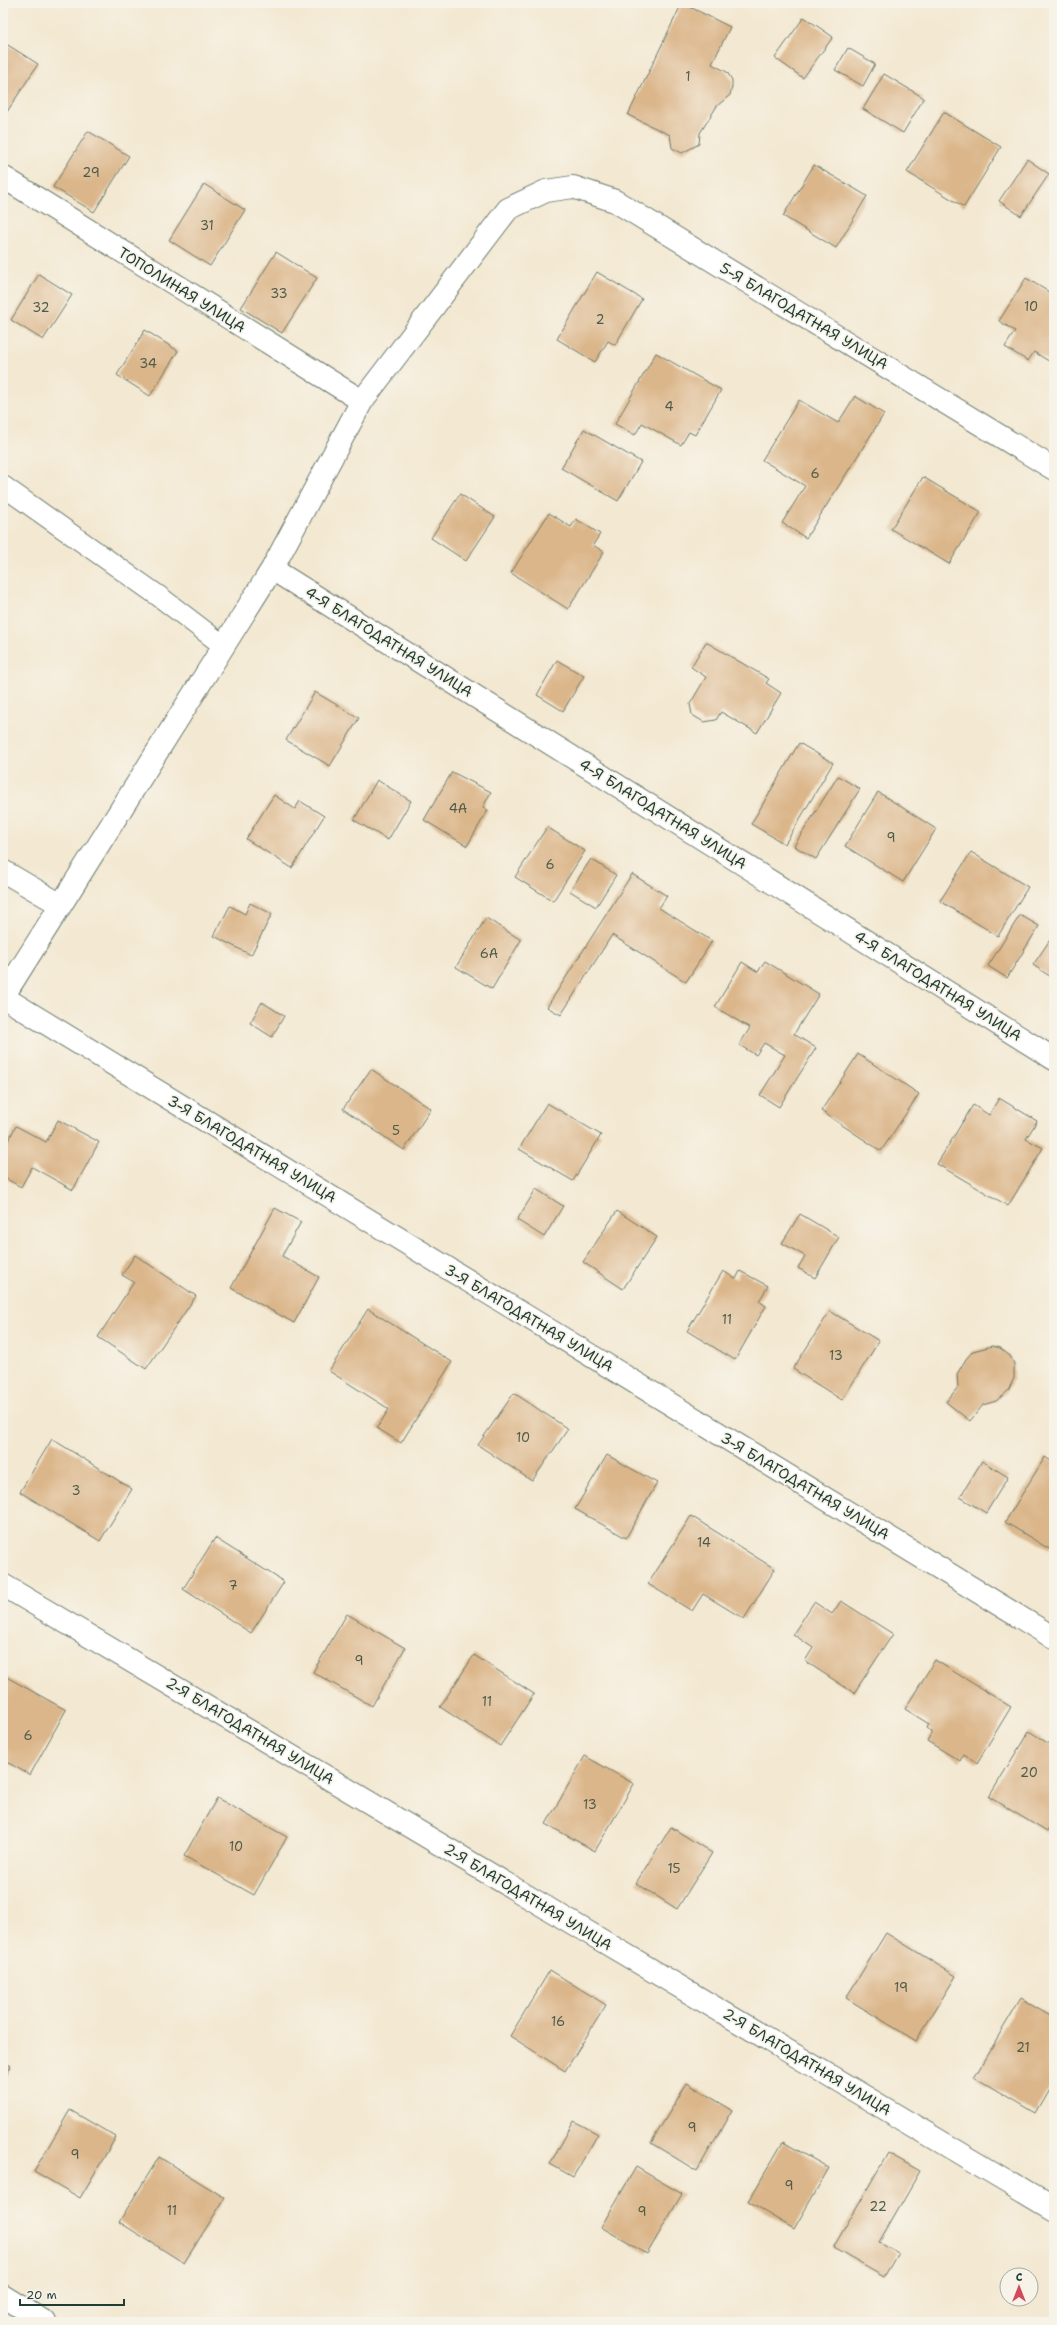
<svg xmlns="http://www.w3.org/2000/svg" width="1057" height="2325" font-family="'Shantell Sans',sans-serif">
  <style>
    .building { fill: #dbb68a }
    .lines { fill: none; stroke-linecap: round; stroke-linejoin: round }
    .service-casing { stroke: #69796b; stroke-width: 22 }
    .minor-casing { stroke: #69796b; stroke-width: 24 }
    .service { stroke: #fff; stroke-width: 20 }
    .minor { stroke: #fff; stroke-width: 22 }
    .labels { text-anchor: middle; stroke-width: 3.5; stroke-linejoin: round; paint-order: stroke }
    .number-label { font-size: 13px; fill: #4e5b4a }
    .street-label { font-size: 15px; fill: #1f3d34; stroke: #f7f3e8 }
  </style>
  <rect width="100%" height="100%" fill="#f7f3e8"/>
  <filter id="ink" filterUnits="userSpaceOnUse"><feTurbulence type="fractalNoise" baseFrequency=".025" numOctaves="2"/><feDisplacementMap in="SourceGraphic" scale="8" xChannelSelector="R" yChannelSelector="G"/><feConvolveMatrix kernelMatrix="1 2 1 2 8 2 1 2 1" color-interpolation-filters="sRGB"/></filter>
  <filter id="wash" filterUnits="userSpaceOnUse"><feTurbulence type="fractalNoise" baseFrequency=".012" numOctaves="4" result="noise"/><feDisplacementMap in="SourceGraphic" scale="16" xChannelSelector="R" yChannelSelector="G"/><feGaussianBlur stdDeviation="0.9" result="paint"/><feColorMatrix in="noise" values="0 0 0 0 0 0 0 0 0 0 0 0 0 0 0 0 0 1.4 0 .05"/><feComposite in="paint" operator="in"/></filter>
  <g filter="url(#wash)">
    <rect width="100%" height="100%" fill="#f3e8d1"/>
    <g id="blocks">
      <!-- building -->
      <path class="building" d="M682,3L730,27L712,64L727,72L732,80V87L730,95L717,106L700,133L699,144L682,153L672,148L670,135L628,115Z
        M804,17L833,37L803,78L775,58Z
        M3,42L38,64L3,118Z
        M848,48L875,64L863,86L835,70Z
        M884,74L924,98L903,133L863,109Z
        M944,112L1001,147L964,207L907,172Z
        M88,131L129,156L94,212L53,187Z
        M1027,159L1049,174L1021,216L999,201Z
        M814,165L867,196L836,248L783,216Z
        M204,184L245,210L210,266L169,240Z
        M276,252L317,278L282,333L241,308Z
        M597,272L642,299L615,345L608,341L595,362L557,339Z
        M39,274L72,295L43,340L11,320Z
        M1026,278L1049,292L1054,283V360L1052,363L1034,352L1028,361L1005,347L1015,331L999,321Z
        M145,330L178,351L150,396L117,375Z
        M656,353L721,390L695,435L689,432L681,445L642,423L635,435L615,424Z
        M855,396L884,414L806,538L782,523L805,486L762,460L799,400L838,423Z
        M584,429L641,462L618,501L561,468Z
        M923,477L981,512L949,564L891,529Z
        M460,494L495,517L466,561L431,538Z
        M549,513L571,527L576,519L600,534L593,545L604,552L568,609L511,573Z
        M706,642L769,679L766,683L781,693L757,733L721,712L716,720L704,722L692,715L690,704L706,677L691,667Z
        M557,660L584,676L563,711L537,695Z
        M315,692L359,718L330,766L286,740Z
        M799,743L833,763L785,844L751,824Z
        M452,772L491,792L483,807L488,810L467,846L424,820Z
        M838,776L860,789L816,859L794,846Z
        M377,780L411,801L388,840L354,820Z
        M878,792L936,829L903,882L845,846Z
        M274,795L295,809L300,801L324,816L292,868L246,839Z
        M547,827L585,851L553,901L515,877Z
        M971,852L1028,887L998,936L940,901Z
        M591,859L616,875L596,907L570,891Z
        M632,874L667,896L659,908L712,941L686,982L612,935L561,1015L547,1007Z
        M250,903L272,914L251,955L214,936L230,906L245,914Z
        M1020,915L1039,926L1007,978L988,966Z
        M486,918L521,940L492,989L456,967Z
        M1054,934V979L1033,965Z
        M765,961L819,994L794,1034L816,1048L779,1107L760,1095L785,1055L764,1043L756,1055L739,1045L750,1028L715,1007L742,962L758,972Z
        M262,1002L284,1016L272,1037L250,1023Z
        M858,1054L919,1094L881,1151L821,1111Z
        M371,1069L431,1109L404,1150L343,1109Z
        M999,1098L1037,1121L1026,1139L1043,1148L1008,1206L937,1164L973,1105L989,1115Z
        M547,1103L601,1135L573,1181L519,1149Z
        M58,1120L99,1142L73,1190L32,1167L21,1187L3,1177V1150L16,1126L46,1142Z
        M536,1189L563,1206L544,1237L517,1220Z
        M275,1208L301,1222L282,1256L319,1277L294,1323L231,1288Z
        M617,1211L657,1237L623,1289L583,1262Z
        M800,1214L839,1237L815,1278L798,1268L805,1256L782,1243Z
        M135,1255L196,1296L146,1369L98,1337L134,1282L122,1275Z
        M723,1271L736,1279L740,1271L768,1286L759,1301L766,1306L735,1360L687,1331Z
        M368,1309L452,1362L401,1443L377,1428L389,1409L329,1371Z
        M830,1311L879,1341L842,1400L793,1369Z
        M992,1346L1000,1348L1010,1356L1014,1364V1378L1008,1391L996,1401L983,1405L970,1421L946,1402L958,1387L957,1374L966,1359L973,1351Z
        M514,1393L568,1429L532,1481L478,1445Z
        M52,1439L132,1489L100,1541L20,1492Z
        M607,1455L657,1483L626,1538L575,1509Z
        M1045,1457L1054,1463V1540L1049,1549L1005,1522Z
        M982,1461L1008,1477L986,1513L960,1497Z
        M691,1516L775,1569L744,1619L703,1594L692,1611L648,1584Z
        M215,1538L284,1582L251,1633L183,1589Z
        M841,1601L893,1634L854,1693L805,1661L813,1648L793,1634L814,1602L832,1614Z
        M347,1614L405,1648L372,1706L313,1672Z
        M474,1655L534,1694L500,1746L440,1707Z
        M935,1660L1011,1707L977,1763L964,1754L960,1761L927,1741L932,1732L927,1728L929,1724L905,1709Z
        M3,1675L66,1710L30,1775L3,1760Z
        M1029,1731L1054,1747V1820L1047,1832L989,1797Z
        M585,1756L634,1784L595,1851L546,1824Z
        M217,1798L287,1837L254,1895L184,1856Z
        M671,1827L712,1853L677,1909L636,1883Z
        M886,1933L956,1976L916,2041L846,1998Z
        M550,1970L606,2005L565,2071L510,2036Z
        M1021,1998L1054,2017V2080L1035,2113L974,2077Z
        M3,2062L11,2066L3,2082Z
        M687,2083L732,2110L697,2171L651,2143Z
        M70,2110L116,2137L80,2198L34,2171Z
        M574,2121L598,2134L573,2177L550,2164Z
        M783,2142L829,2168L794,2229L748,2202Z
        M888,2153L920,2171L879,2242L898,2253L884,2277L833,2248Z
        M159,2157L225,2198L184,2263L119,2222Z
        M636,2167L682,2194L647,2254L601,2227Z"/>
    </g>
  </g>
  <g filter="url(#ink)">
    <use href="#blocks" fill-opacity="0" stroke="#69796b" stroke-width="1"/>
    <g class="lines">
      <defs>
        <path id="service" d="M3,486L160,597L224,646"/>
        <path id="minor" d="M3,177L362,401
          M272,569L1054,1059
          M3,871L61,905
          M3,997L272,569L362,401L508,209L546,191L573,187L615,201L1054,469
          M3,997L1054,1638
          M3,1585L1054,2209
          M3,2296L45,2322"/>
      </defs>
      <!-- service casing -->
      <use href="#service" class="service-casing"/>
      <!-- minor casing -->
      <use href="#minor" class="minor-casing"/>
      <!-- service -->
      <use href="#service" class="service"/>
      <!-- minor -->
      <use href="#minor" class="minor"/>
    </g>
  </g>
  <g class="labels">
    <!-- number labels -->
    <g class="number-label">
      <text x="688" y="81">1</text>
      <text x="91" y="177">29</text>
      <text x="207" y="230">31</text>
      <text x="279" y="298">33</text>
      <text x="1031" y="311">10</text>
      <text x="41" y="312">32</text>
      <text x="600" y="324">2</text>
      <text x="148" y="368">34</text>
      <text x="669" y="411">4</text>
      <text x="815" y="478">6</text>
      <text x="458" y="813">4А</text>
      <text x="891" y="842">9</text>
      <text x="550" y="869">6</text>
      <text x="489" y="958">6А</text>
      <text x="396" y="1135">5</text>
      <text x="727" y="1324">11</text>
      <text x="836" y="1360">13</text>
      <text x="523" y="1442">10</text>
      <text x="76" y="1495">3</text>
      <text x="704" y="1547">14</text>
      <text x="233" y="1590">7</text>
      <text x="359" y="1665">9</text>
      <text x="487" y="1706">11</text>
      <text x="28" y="1740">6</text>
      <text x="1029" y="1777">20</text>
      <text x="590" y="1809">13</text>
      <text x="236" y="1851">10</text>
      <text x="674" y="1873">15</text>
      <text x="901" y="1992">19</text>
      <text x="558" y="2026">16</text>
      <text x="1023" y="2052">21</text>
      <text x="692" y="2132">9</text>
      <text x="75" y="2159">9</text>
      <text x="789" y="2190">9</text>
      <text x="878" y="2211">22</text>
      <text x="172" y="2215">11</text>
      <text x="642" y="2216">9</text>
    </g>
    <!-- street labels -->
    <g class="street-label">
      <text transform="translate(182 290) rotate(32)" y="5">ТОПОЛИНАЯ УЛИЦА</text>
      <text transform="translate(804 316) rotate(31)" y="5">5-Я БЛАГОДАТНАЯ УЛИЦА</text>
      <text transform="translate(389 642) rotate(32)" y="5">4-Я БЛАГОДАТНАЯ УЛИЦА</text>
      <text transform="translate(663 814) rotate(32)" y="5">4-Я БЛАГОДАТНАЯ УЛИЦА</text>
      <text transform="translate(938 986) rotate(32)" y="5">4-Я БЛАГОДАТНАЯ УЛИЦА</text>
      <text transform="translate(252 1149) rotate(31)" y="5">3-Я БЛАГОДАТНАЯ УЛИЦА</text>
      <text transform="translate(529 1318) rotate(31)" y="5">3-Я БЛАГОДАТНАЯ УЛИЦА</text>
      <text transform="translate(805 1486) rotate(31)" y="5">3-Я БЛАГОДАТНАЯ УЛИЦА</text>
      <text transform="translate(250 1731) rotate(31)" y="5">2-Я БЛАГОДАТНАЯ УЛИЦА</text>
      <text transform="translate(528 1897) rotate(31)" y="5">2-Я БЛАГОДАТНАЯ УЛИЦА</text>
      <text transform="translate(807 2062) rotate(31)" y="5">2-Я БЛАГОДАТНАЯ УЛИЦА</text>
    </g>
  </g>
  <!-- margin -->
  <rect width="1057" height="2325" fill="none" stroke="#f7f3e8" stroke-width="16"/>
  <!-- north arrow -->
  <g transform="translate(1019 2287)"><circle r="19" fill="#f7f3e8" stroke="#a1aaa0"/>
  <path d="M0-3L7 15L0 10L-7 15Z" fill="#d1495b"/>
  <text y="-6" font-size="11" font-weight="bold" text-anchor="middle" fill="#1f3d34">С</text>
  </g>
  <!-- scale -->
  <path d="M20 2299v6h104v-6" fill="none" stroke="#1f3d34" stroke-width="2"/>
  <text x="26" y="2299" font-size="12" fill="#1f3d34" stroke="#f7f3e8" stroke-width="3" paint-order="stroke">20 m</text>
</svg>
